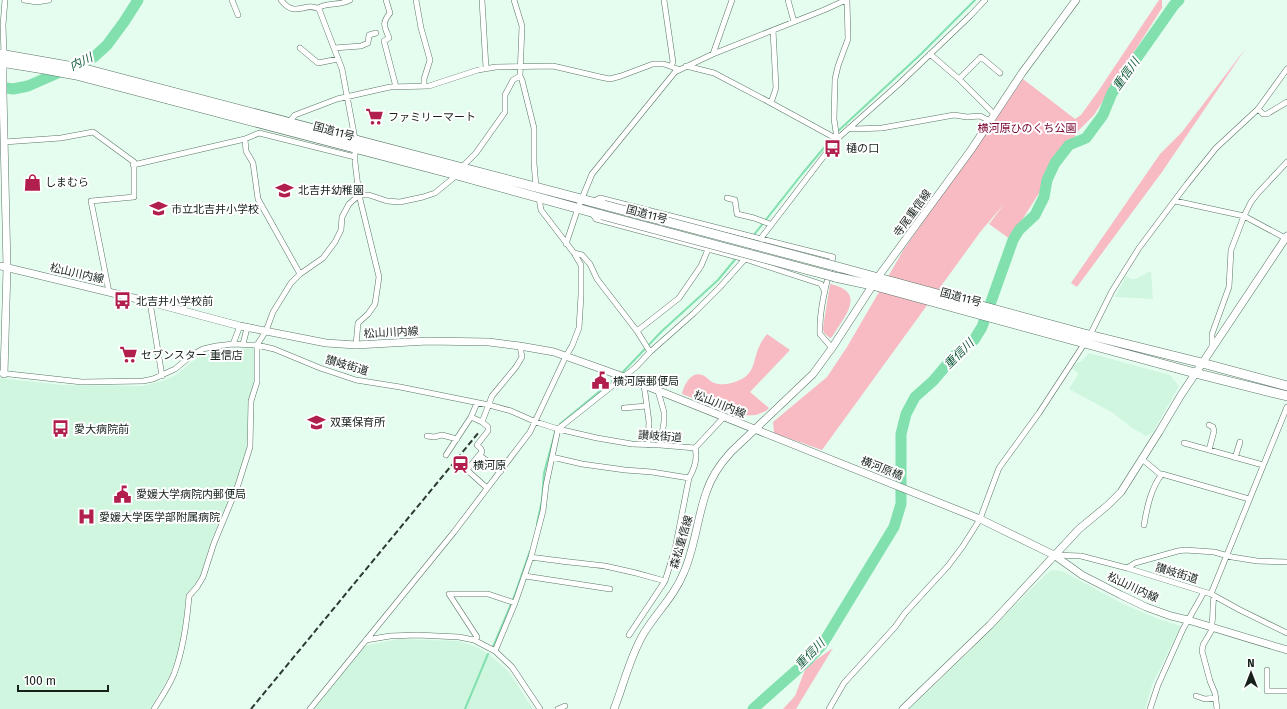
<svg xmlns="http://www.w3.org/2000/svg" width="1287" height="709" font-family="'Fira Sans','Noto Sans JP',sans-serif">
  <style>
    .built { fill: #d0f6e0 }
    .green { fill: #f8bbc4 }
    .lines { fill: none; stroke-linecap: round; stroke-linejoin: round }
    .stream { stroke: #82e0af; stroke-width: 2 }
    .river { stroke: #82e0af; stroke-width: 11 }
    .street-casing { stroke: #5b7566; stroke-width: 6 }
    .secondary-casing { stroke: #5b7566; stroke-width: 8 }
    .highway-casing { stroke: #5b7566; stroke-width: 10 }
    .street { stroke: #fff; stroke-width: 5 }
    .secondary { stroke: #fff; stroke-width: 7 }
    .highway { stroke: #fff; stroke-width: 9 }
    .rail { stroke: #2d3a33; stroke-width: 2; stroke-dasharray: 6 3; stroke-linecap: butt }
    .highway-bridge-casing { stroke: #5b7566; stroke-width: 10; stroke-linecap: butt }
    .highway-bridge { stroke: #fff; stroke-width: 9 }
    .labels { text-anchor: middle; stroke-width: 4; stroke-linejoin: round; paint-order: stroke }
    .poi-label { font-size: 11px; fill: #16211b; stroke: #fff; text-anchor: start }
    .park-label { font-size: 11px; fill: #76002d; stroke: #fff }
    .street-label { font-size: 11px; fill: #16211b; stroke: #fff }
    .water-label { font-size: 12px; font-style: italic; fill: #155d3e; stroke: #fff }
  </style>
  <rect width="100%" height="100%" fill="#e5fdef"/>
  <!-- built -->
  <path class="built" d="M1151,271L1153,299L1115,297L1126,276L1132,279H1135Z
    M253,348L255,351L254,383L248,402L247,447L234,490L212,538L203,567L202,576L186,595L183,629L177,656L170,675L150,709H0V378L62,385L143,386L162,381L176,375L193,361L204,354L225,350Z
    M1089,353L1170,375L1179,386L1153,432L1146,436L1132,428L1113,413L1069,389L1078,374L1077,372L1072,369L1077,363L1082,361Z
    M1052,570L1062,571L1125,605L1161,620L1181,626L1152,685L1145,709H909L969,652L1045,575Z
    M399,639L459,641L479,648L492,657L509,672L533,709H312L364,646Z"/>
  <!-- green -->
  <path class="green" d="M1159,0H1162V8L1094,115L1079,130L1010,239L989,224L1005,203L981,231L822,450L774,433L773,422L827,377L847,347L904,249L1023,79L1075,119L1081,115L1099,90Z
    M1246,48L1162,172L1077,287L1071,283L1160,154L1182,132Z
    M830,284C868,292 844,317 832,337L830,338L824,333L823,328Z
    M767,334L790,350L750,392L769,408L766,411L756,415L739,416L682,394C684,385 691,371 702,375C706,376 709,380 712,382C722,387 736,383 745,377C755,370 754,357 759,347C761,342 764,338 767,334Z
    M833,648L796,709H783L795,696L806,667Z"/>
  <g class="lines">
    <!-- stream -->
    <path class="stream" d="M837,132L921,54L975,0
      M753,236L802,174L833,137
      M621,374L662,331L718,280L737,257
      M560,424L617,377
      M537,524L542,500L544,473L556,429
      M493,647L514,597L530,551
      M465,709L488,654"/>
    <!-- river -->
    <path class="river" d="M0,87L13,89L28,86L94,57L107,45L124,22L138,0
      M753,709L808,660L822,645L894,527L901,504V434L906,414L915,397L933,381L956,354L974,340L982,327L1013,240L1019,230L1035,215L1044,197L1047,180L1055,163L1069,145L1086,138L1103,115L1112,93L1174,5L1179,0"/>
    <defs>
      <path id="street" d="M24,0L37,2L49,0
        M232,0L238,15
        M281,0C295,19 305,1 319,9L342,69L355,139V162L359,195L379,277L375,304L368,314L358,323L356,345
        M386,0L390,13C381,24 385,27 389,38L384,41L396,87
        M416,0L421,28L430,60L424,79V86
        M482,0L486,68
        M514,0L522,26L520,76L522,80L534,128V163L536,187
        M664,0L673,62L671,66
        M788,0L794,22
        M318,8C327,2 341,6 350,0
        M300,48L318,63L338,59
        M334,48L361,46L368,43L369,35L376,33
        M713,54L732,0
        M930,54L959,79L995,115
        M4,55L3,25L5,0
        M686,66L714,73L771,103L837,139
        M959,79L981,57L1000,73
        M771,103L776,88L773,30
        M1258,109L1263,114H1267L1287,102
        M289,122L295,115L337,99L390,87L429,86L478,70L496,67L553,66L600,77L610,79L621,76L653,64H664L678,69
        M849,128L854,129L882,128L954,115L967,117L980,116L990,121
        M245,139L246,151L253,163L258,199L300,274
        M837,139L834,119L835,79L838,66L848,39L847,0
        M4,142L61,138L93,132L134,162V197L91,201L109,292
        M133,165L245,139L259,133L355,157
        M461,168L476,153L505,112V95L513,80L520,76
        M727,198L735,200L737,214L754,218L770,224
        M594,201L600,198L833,257C827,282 819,308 820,334L832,348
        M1175,201L1244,216L1285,238
        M592,213L596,219L745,259L821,284L825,292
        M566,244L578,208L592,174L675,72L713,54L824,10L846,0
        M574,253L582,255L590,264L597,279L637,331L650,352
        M150,302L162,376
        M637,331L679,298L701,266L709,247
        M233,344L240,326
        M243,344L247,328
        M1212,347V334L1229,287L1231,250L1244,216L1251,202L1258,193L1287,162
        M0,373L82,382L143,381L153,379L175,369L192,355L203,349L216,346L233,344L257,345L274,349L320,368L356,380L400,387L489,405L511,411L536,422L558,429L597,438L632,444L660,445L695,448
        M644,385L649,422L648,445
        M658,391L664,412V422L660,445
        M624,408L646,406
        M471,417L482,422
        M427,436L434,437L442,435L457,439
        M1184,443L1263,465
        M695,448L724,417
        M1209,450L1214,431L1213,427L1209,425
        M446,455L471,417L477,403
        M479,455L482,452L481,449L477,445L488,431V427L482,422L492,396L516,367L522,357L520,346
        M552,457L582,464L625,470L652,472L689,478
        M1235,458L1240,442
        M1142,459L1161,475
        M487,488L467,470L479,455L501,471
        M1144,525C1147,507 1151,488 1162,474L1249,499
        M1054,555L1081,556L1127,568L1211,594L1240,610L1287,633
        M531,557C556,561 581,563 605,566C625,570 645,575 665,581
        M1127,568L1135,563L1178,551L1185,550L1214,552L1232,557L1257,561L1287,562
        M525,576L610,589
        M1211,594L1287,407
        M1211,628C1214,617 1212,607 1214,596
        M1213,628L1203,645L1202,651L1210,681L1215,693L1217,709
        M629,635L665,581L675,549L689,478C695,468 698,459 695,448
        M366,640L390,636L417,635L459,637L474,640L495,651L512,667L540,709
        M474,640L477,637L449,594H488L515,603
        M495,651L515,603L531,557L543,511L546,485L558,429L636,367L650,352L694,313L720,287L745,259L837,139L900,83L970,16L985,0
        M1267,670V691H1287
        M1196,696L1205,699L1216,698
        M154,709C161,698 169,686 174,674C183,650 187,622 189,596L197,587L203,577L214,543L238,485L250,447L251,401L257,382V345L266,331L273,312L291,283L300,274L323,258L335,242L341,230L342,217L349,204L359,195H369L387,201L400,202L423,197L435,193L457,175
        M310,709L454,532L530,432L566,356L572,346L579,328L581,295V265L574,253L541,210L539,198
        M558,709L565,706
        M829,709L844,683L895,627L905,613L948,566L963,546L980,519L999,468L1039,413L1090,335L1112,291L1139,248L1187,184L1216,148L1258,109L1287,69
        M1150,709L1158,685L1183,629L1204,592"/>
      <path id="secondary" d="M3,58V92L7,268L4,374
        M0,266L150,302L240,326L326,343L356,345L428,341L489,342L520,346L554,352L624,377L980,519L1054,555L1082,575L1121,595L1146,607L1171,616L1188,620L1287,650
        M614,709C624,684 630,656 644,633C657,612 675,595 684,572C695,547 697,519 706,493C711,477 720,464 731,452L813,374L832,348L878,277L971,150L1022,73L1076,0
        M903,709L990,625L1079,529L1108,505L1121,492L1159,432L1181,395L1287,236"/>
      <path id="highway" d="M0,54L85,69L604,205
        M0,62L44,69L76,75L457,175L602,215
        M838,267L1081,333L1202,363L1287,386
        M835,277L872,285L1195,373L1287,396"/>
    </defs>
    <!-- street casing -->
    <use href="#street" class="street-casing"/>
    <!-- secondary casing -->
    <use href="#secondary" class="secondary-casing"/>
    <!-- highway casing -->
    <use href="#highway" class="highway-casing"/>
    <!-- street -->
    <use href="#street" class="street"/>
    <!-- secondary -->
    <use href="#secondary" class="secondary"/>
    <!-- highway -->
    <use href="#highway" class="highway"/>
    <!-- rail -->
    <path class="rail" d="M251,709L479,432"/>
    <defs>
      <path id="highway-bridge" d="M604,205L838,267
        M602,215L835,277"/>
    </defs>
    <!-- highway-bridge casing -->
    <use href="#highway-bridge" class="highway-bridge-casing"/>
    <!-- highway-bridge -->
    <use href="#highway-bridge" class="highway-bridge"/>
  </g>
  <!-- icons -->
  <defs>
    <symbol id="supermarket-bare" viewBox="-9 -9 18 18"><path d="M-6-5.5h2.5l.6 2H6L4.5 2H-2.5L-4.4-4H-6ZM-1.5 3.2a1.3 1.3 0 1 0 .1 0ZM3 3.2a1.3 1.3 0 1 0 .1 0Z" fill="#b11f4d" stroke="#fff" stroke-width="2.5" paint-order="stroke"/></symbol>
    <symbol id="bus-bare" viewBox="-9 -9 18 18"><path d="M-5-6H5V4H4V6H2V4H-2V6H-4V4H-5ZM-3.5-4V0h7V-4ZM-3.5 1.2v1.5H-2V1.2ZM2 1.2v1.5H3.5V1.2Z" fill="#b11f4d" stroke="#fff" stroke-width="2.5" paint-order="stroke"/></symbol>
    <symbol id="shop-bare" viewBox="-9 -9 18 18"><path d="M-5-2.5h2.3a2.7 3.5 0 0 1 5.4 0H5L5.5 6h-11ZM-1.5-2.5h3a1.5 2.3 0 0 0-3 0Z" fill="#b11f4d" stroke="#fff" stroke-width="2.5" paint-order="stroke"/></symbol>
    <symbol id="school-bare" viewBox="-9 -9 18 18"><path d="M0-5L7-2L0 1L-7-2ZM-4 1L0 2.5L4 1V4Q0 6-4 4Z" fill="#b11f4d" stroke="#fff" stroke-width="2.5" paint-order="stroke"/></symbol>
    <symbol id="civic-bare" viewBox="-9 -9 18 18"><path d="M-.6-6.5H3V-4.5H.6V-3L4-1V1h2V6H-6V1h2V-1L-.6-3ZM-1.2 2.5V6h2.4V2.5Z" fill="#b11f4d" stroke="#fff" stroke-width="2.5" paint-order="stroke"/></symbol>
    <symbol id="station-bare" viewBox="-9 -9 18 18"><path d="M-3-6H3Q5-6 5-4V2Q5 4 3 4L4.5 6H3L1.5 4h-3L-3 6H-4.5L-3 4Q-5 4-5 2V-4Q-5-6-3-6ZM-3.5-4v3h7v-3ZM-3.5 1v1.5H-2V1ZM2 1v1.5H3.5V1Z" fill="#b11f4d" stroke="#fff" stroke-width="2.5" paint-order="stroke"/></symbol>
    <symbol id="hospital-bare" viewBox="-9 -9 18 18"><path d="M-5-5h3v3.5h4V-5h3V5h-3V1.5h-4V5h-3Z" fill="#b11f4d" stroke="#fff" stroke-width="2.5" paint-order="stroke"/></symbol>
  </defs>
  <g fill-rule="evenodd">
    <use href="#supermarket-bare" x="362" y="104" width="25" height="25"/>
    <use href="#bus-bare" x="820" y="136" width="25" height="25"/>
    <use href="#shop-bare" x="20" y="170" width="25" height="25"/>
    <use href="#school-bare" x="272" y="178" width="25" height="25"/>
    <use href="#school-bare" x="146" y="196" width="25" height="25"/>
    <use href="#bus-bare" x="110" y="288" width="25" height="25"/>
    <use href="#supermarket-bare" x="116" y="342" width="25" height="25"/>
    <use href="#civic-bare" x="588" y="368" width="25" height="25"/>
    <use href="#school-bare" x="304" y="410" width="25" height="25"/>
    <use href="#bus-bare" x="48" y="416" width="25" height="25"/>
    <use href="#station-bare" x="448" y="452" width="25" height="25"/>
    <use href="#civic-bare" x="110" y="482" width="25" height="25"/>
    <use href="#hospital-bare" x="74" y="504" width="25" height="25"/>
  </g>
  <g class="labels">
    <!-- poi labels -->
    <g class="poi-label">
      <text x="388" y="121">ファミリーマート</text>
      <text x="846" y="152">樋の口</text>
      <text x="45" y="186">しまむら</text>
      <text x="298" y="194">北吉井幼稚園</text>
      <text x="171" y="213">市立北吉井小学校</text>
      <text x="136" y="305">北吉井小学校前</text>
      <text x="141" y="359">セブンスター 重信店</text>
      <text x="613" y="385">横河原郵便局</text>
      <text x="330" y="426">双葉保育所</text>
      <text x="74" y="433">愛大病院前</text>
      <text x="473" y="469">横河原</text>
      <text x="136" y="498">愛媛大学病院内郵便局</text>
      <text x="99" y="521">愛媛大学医学部附属病院</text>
    </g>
    <!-- park labels -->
    <g class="park-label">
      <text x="1027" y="132">横河原ひのくち公園</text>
    </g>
    <!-- street labels -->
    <g class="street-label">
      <text transform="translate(334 131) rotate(15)" y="4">国道11号</text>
      <text transform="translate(912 213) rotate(-54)" y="4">寺尾重信線</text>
      <text transform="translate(647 214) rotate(15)" y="4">国道11号</text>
      <text transform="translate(77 273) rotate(13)" y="4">松山川内線</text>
      <text transform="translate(961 297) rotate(15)" y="4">国道11号</text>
      <text transform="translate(391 332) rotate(-3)" y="4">松山川内線</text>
      <text transform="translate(347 365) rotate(16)" y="4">讃岐街道</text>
      <text transform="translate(720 404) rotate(22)" y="4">松山川内線</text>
      <text transform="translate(660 436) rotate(4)" y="4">讃岐街道</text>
      <text transform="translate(882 468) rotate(22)" y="4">横河原橋</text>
      <text transform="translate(681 542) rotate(-74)" y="4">森松重信線</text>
      <text transform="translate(1177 573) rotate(17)" y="4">讃岐街道</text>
      <text transform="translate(1133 587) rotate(25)" y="4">松山川内線</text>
    </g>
    <!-- water labels -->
    <g class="water-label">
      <text transform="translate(81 62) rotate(-26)" y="4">内川</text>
      <text transform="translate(1126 74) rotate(-54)" y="4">重信川</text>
      <text transform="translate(959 354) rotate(-45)" y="4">重信川</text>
      <text transform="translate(810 654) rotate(-46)" y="4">重信川</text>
    </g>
  </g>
  <!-- north arrow -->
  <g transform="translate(1251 673)" stroke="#ffffff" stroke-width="3" paint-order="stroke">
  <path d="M0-3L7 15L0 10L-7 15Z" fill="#16211b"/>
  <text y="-6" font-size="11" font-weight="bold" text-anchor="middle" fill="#16211b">N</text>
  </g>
  <!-- scale -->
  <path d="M18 685v6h90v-6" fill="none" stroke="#16211b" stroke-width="2"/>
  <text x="24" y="685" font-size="12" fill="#16211b" stroke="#ffffff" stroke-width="3" paint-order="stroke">100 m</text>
</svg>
